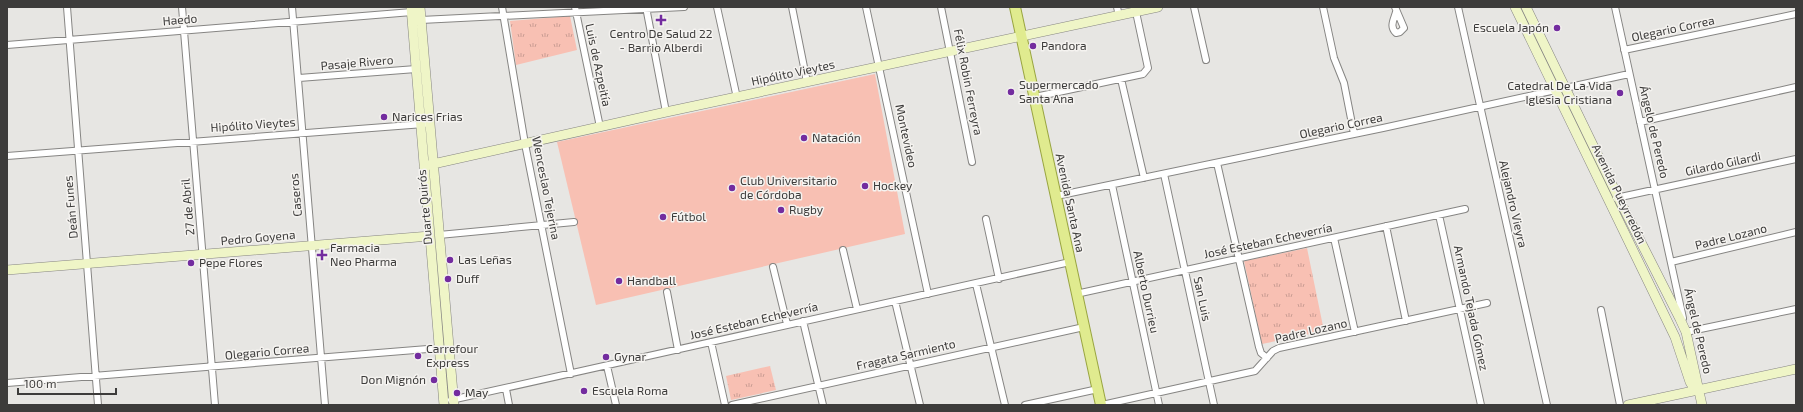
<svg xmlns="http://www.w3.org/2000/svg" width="1803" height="412" font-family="'Exo 2',sans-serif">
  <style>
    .grass { fill: url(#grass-tufts) }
    .pitch { fill: #f8c0b3 }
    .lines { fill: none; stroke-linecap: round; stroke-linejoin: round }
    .street-casing { stroke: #868583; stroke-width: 8 }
    .secondary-casing { stroke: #868583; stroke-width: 10 }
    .primary-casing { stroke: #99a541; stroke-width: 12 }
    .street { stroke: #fff; stroke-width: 6 }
    .secondary { stroke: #eff5c7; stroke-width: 9 }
    .primary { stroke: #e0eb8f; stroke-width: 10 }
    .poi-dot { fill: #732c9f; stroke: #f5f3f0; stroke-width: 1.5 }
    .labels { text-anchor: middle; stroke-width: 3; stroke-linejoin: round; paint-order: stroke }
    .street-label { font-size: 12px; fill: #3d3c3b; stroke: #f5f3f0 }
    .poi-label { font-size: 12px; fill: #3d3c3b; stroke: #f5f3f0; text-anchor: start }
  </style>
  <defs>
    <pattern id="grass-tufts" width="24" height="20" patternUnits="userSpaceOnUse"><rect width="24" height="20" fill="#f8c0b3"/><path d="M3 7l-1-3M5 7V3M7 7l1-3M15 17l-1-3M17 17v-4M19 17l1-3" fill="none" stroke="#ca9d93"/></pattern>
  </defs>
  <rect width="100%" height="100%" fill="#e7e6e3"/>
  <!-- grass -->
  <path class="grass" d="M570,16L577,50L516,65L510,21Z
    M1307,248L1324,331L1262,344L1244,261Z
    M770,366L776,390L731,400L726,376Z"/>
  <!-- pitch -->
  <path class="pitch" d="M875,74L905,234L596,305L557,142Z"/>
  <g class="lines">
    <defs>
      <path id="street" d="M67,7L98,405
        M182,7L215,405
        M292,7L325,405
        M502,7L525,144L571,374
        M575,7L600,127
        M646,7L666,112
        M717,7L737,98
        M792,7L807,82
        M866,7L928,294
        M941,7L972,162
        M1117,7L1119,16
        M1194,7L1206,60
        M1323,7L1334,58L1344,83L1354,134
        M1395,7L1404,28L1400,32L1396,33C1389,26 1394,20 1396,12
        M1458,7L1547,405
        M1615,7L1683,318
        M421,20L684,7
        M7,45L412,12
        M1624,50L1796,14
        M299,78L416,69
        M1121,79L1144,178
        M1035,97L1143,74L1148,68L1136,12
        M1640,122L1796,87
        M7,156L424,124
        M1217,163L1259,347L1261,353L1267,358
        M1164,174L1214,405
        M1112,185L1159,405
        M1056,196L1383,128L1629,74
        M1616,198L1796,159
        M1439,215L1481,405
        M986,219L999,279
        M1386,226L1406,321
        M439,235L574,222
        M1334,238L1355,332
        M843,250L857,309
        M1671,262L1796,232
        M773,267L787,324
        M976,284L1005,405
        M667,292L678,350
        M1076,294L1465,209
        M895,301L920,405
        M1601,310L1620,405
        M803,321L823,405
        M1685,331L1686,332L1796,309
        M711,342L725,405
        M607,366L616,405
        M7,383L440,348
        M506,389L509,405
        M451,400L1070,262
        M732,405L1084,327
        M1025,405L1098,389
        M1102,405L1255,371L1273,351L1279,348L1487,303"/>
      <path id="secondary" d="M411,7L444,405
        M420,7L454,405
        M1515,7L1675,337L1690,382L1693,387L1699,390
        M1526,7L1618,197L1680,319L1686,332L1702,405
        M424,166L666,112L1158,7
        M7,270L430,236
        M1628,405L1796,369"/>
      <path id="primary" d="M1015,7L1101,405"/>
    </defs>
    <!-- street casing -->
    <use href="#street" class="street-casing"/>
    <!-- secondary casing -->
    <use href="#secondary" class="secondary-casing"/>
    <!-- primary casing -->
    <use href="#primary" class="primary-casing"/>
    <!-- street -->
    <use href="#street" class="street"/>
    <!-- secondary -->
    <use href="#secondary" class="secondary"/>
    <!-- primary -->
    <use href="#primary" class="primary"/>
  </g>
  <!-- markers -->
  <g class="poi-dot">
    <path d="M659 14h4v4h4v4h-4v4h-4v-4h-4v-4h4z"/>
    <circle cx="1557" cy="28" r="4"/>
    <circle cx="1033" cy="46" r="4"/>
    <circle cx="1011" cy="92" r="4"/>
    <circle cx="1620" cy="93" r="4"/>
    <circle cx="384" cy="117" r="4"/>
    <circle cx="804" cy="138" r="4"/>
    <circle cx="865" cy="186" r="4"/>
    <circle cx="732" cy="188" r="4"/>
    <circle cx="781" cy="210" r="4"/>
    <circle cx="663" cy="217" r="4"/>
    <path d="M320 249h4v4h4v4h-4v4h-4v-4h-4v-4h4z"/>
    <circle cx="450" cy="260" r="4"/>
    <circle cx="191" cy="263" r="4"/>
    <circle cx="448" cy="279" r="4"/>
    <circle cx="619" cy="281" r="4"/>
    <circle cx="418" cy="356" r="4"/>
    <circle cx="606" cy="357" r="4"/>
    <circle cx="434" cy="380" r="4"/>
    <circle cx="584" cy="391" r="4"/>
    <circle cx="457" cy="393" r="4"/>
  </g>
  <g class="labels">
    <!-- street labels -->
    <g class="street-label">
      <text transform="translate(180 20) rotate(-5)" y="4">Haedo</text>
      <text transform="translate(1673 29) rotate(-12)" y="4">Olegario Correa</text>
      <text transform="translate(357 63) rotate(-5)" y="4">Pasaje Rivero</text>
      <text transform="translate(598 65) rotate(78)" y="4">Luis de Azpeitía</text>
      <text transform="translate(793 73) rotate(-12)" y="4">Hipólito Vieytes</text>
      <text transform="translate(968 82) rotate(79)" y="4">Félix Robin Ferreyra</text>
      <text transform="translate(253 125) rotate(-4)" y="4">Hipólito Vieytes</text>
      <text transform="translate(1341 126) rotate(-12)" y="4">Olegario Correa</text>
      <text transform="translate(1654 132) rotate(77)" y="4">Ángelo de Peredo</text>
      <text transform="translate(906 136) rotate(78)" y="4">Montevideo</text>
      <text transform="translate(1723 164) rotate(-12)" y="4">Gilardo Gilardi</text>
      <text transform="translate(546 188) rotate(79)" y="4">Wenceslao Tejerina</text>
      <text transform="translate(1619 194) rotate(64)" y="4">Avenida Pueyrredón</text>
      <text transform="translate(296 195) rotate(-95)" y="4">Caseros</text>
      <text transform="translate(1070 203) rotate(78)" y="4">Avenida Santa Ana</text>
      <text transform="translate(1513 204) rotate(77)" y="4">Alejandro Vieyra</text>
      <text transform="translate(71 207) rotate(-95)" y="4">Deán Funes</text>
      <text transform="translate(188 207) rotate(-95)" y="4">27 de Abril</text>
      <text transform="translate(425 207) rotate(-95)" y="4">Duarte Quirós</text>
      <text transform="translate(1731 237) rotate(-14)" y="4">Padre Lozano</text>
      <text transform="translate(258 238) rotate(-5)" y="4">Pedro Goyena</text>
      <text transform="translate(1268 241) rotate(-12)" y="4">José Esteban Echeverría</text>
      <text transform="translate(1146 292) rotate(78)" y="4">Alberto Durrieu</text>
      <text transform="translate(1202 299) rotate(78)" y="4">San Luis</text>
      <text transform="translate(1471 308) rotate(78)" y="4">Armando Tejada Gómez</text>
      <text transform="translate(754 321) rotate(-13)" y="4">José Esteban Echeverría</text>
      <text transform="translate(1311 331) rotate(-13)" y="4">Padre Lozano</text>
      <text transform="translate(1698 331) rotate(77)" y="4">Ángel de Peredo</text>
      <text transform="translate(267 352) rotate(-5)" y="4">Olegario Correa</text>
      <text transform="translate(906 355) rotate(-13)" y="4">Fragata Sarmiento</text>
    </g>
    <!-- poi labels -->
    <g class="poi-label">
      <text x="1549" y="32" text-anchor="end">Escuela Japón</text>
      <text x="661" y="38" text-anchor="middle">Centro De Salud 22<tspan x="661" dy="14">- Barrio Alberdi</tspan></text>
      <text x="1041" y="50">Pandora</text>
      <text x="1019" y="89">Supermercado<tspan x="1019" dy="14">Santa Ana</tspan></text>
      <text x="1612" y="90" text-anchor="end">Catedral De La Vida<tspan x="1612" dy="14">Iglesia Cristiana</tspan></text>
      <text x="392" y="121">Narices Frias</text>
      <text x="812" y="142">Natación</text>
      <text x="740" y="185">Club Universitario<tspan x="740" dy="14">de Córdoba</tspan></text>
      <text x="873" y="190">Hockey</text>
      <text x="789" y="214">Rugby</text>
      <text x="671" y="221">Fútbol</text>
      <text x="330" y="252">Farmacia<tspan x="330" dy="14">Neo Pharma</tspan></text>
      <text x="458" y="264">Las Leñas</text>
      <text x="199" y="267">Pepe Flores</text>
      <text x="456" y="283">Duff</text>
      <text x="627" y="285">Handball</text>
      <text x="426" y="353">Carrefour<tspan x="426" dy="14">Express</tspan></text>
      <text x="614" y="361">Gynar</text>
      <text x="426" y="384" text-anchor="end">Don Mignón</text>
      <text x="592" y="395">Escuela Roma</text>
      <text x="465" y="397">May</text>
    </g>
  </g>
  <!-- border -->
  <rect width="1803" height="412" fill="none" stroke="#3d3c3b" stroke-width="16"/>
  <!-- scale -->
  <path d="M18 388v6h98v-6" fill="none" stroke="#3d3c3b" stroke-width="2"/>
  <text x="24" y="388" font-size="12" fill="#3d3c3b" stroke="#f5f3f0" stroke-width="3" paint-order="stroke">100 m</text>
</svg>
